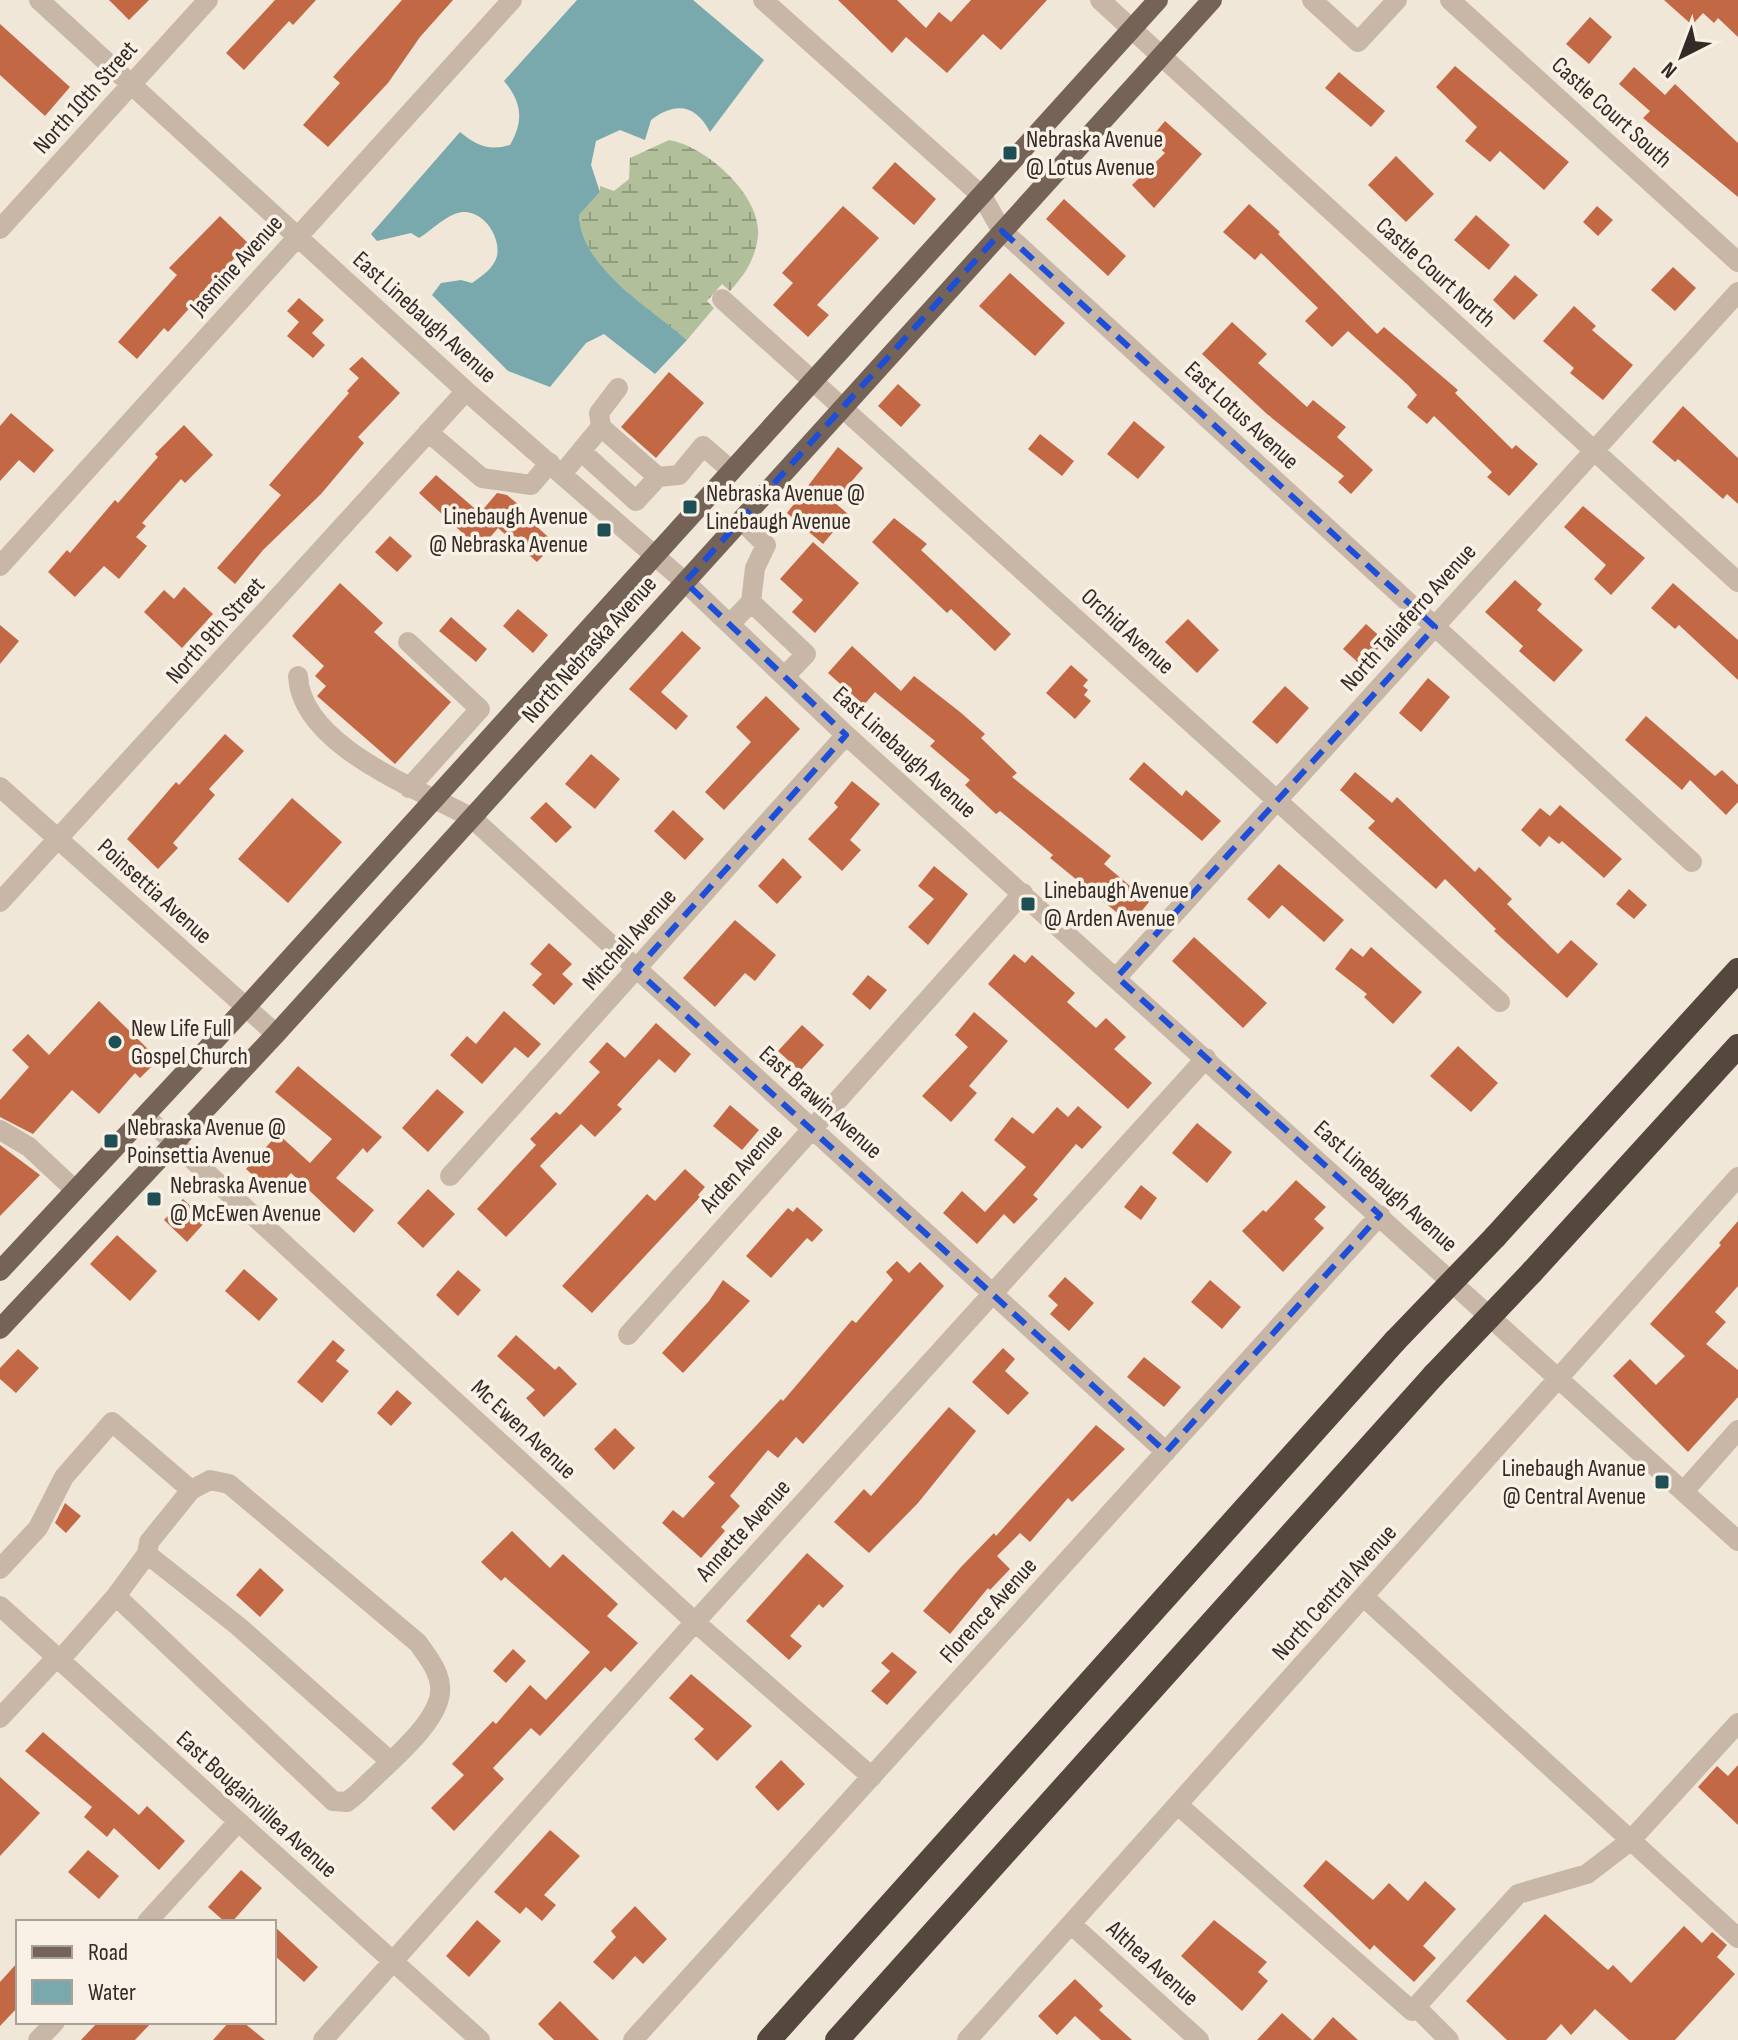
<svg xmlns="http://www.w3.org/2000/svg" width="1738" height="2040" font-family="'Sofia Sans Condensed',sans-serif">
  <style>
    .wetland { fill: url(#wetland-marsh) }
    .water { fill: #79a9ad }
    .building { fill: #c36845 }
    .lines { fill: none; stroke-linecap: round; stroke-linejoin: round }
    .minor { stroke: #c8b7a6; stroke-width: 20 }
    .major { stroke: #766358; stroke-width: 20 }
    .highway { stroke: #55463e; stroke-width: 24 }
    .highway-bridge { stroke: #55463e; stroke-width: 24 }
    .marked { fill: none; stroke: #1d4ed8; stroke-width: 6; stroke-dasharray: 16 10; stroke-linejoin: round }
    .poi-dot { fill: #1d4f55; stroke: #f9f1e5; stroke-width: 3 }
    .labels { text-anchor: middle; stroke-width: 7; stroke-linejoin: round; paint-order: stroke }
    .street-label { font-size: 24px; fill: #342b27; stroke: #f9f1e5 }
    .poi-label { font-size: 24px; fill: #342b27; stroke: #f9f1e5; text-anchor: start }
  </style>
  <defs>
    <pattern id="wetland-marsh" width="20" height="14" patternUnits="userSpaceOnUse" patternTransform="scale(2)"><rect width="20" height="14" fill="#b1bf9a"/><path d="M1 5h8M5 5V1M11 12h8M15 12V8" fill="none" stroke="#919b7e"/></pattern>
  </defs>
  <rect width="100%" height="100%" fill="#f1e7d9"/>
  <!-- wetland -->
  <path class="wetland" d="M669,140C706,146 762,196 758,236C755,260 745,274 730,291L722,284L707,301L714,308L687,340C648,307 583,270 579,215L600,192V186L614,191L629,179L630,158Z"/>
  <!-- water -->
  <path class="water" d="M577,0H693L764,60L710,132C696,105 676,101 651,120L645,140L620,130L596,141L591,165L600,192L579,215C582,269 649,307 687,340L655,374L604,334L586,343L550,387L508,371L432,295L441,283L461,280L472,283C482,276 494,268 497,256C501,236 483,210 462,212C445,215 434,229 419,238L411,233L377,241L371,234L460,132C477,146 489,151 510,145C524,121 522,102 504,81Z"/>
  <!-- building -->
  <path class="building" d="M109,0H149L129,20Z
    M275,0H316L293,25L289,21L244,70L226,53Z
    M402,0H453L420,37L388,83L328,147L303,125L340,83L333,77Z
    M838,0H897L926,28L939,12L951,22L971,0H1047L1001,50L983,34L947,73L906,37L892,53Z
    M1664,0H1738V37L1718,18L1714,23L1703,13L1692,25Z
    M1590,17L1612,37L1589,64L1566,44Z
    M0,24L70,87L45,116L0,75Z
    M1455,66L1569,162L1544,190L1500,151L1490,162L1465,141L1477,127L1436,87Z
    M1634,67L1665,95L1675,84L1738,143V197L1643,118L1650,111L1619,84Z
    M1339,72L1385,111L1371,127L1325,88Z
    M1165,121L1202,154L1154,208L1132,185L1165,153L1150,139Z
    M1396,156L1434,194L1406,222L1368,185Z
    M895,162L936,199L914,225L872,188Z
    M1064,199L1126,256L1108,276L1046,219Z
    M1249,204L1280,232L1278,234L1377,334L1384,327L1458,390L1455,393L1512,449L1516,445L1538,464L1509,496L1487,477L1492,472L1434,416L1427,424L1407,407L1417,395L1408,385L1348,331L1332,347L1305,321L1318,308L1261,253L1255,260L1223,232Z
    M843,206L879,238L817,305L829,315L808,337L773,305L793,283L782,273Z
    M1597,206L1613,220L1598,236L1583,222Z
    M1476,215L1510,245L1489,270L1454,240Z
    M220,216L248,243L168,332L164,328L137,359L118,342L177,275L169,268Z
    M1673,267L1696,288L1675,311L1651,290Z
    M1010,273L1065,323L1035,356L979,306Z
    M1515,275L1538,295L1514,320L1493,300Z
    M299,298L324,320L312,333L325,345L313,358L287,336L299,322L287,311Z
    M1574,306L1596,326L1592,330L1633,365L1603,400L1570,373L1574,368L1543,341Z
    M1232,322L1267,354L1258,363L1307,407L1313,400L1346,427L1337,437L1373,470L1351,494L1338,482L1344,476L1267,414L1202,354Z
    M362,357L400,393L358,437L364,443L321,494L263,550L235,584L217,568L281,495L269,485L349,393L347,391L359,378L349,369Z
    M669,372L704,403L656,458L621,427Z
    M898,384L921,405L901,427L878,406Z
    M1683,406L1738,458V504L1727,494L1723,499L1678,459L1675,462L1652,442Z
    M11,413L54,450L34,473L19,460L0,481V426Z
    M1134,421L1165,447L1138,479L1107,454Z
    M184,425L213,455L185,483L181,479L142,523L146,526L136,537L147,546L119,579L104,566L75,597L48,572L67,550L70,553L115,500L118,503L158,457L155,454Z
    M1040,434L1074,461L1062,476L1028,449Z
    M838,447L863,468L834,502L848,514L823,544L787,513Z
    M436,475L480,513L497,493L507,495L519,505L516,508L555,543L537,562L498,528L480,549L419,493Z
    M1583,506L1645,558L1611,595L1594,579L1606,565L1564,527Z
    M894,518L927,544L921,550L1011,634L995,651L951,609L947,613L872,542Z
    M390,536L412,556L397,572L375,552Z
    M813,542L859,583L815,633L792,612L803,600L780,579Z
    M1515,580L1542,604L1537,610L1583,650L1554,682L1519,651L1523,646L1485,612Z
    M340,583L383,623L374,632L451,702L395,764L317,696L326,686L315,676L324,666L292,636Z
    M1673,583L1738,640V680L1679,625L1675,629L1651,608Z
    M184,587L213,614L182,648L144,612L164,590L174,599Z
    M518,609L548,635L533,653L503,626Z
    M451,617L487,649L476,662L439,631Z
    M1188,619L1219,650L1197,673L1165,642Z
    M1366,624L1385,641L1362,666L1343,649Z
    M0,625L19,641L0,664Z
    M682,631L701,648L661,692L688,716L676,730L629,689Z
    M852,646L901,691L914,676L960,712L985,734L981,738L1017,773L1012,777L1111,856L1104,864L1149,902L1131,924L1050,858L1053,855L1000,811L996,814L965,785L970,780L930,746L935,741L875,692L864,705L828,673Z
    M1071,665L1088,680L1083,686L1088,690L1084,695L1091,701L1075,719L1046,693Z
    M1428,678L1450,697L1421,732L1399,713Z
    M1285,686L1309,708L1277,744L1252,722Z
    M766,696L800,729L724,810L705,792L751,742L736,727Z
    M1646,716L1715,776L1722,770L1738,785V802L1726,815L1690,780L1682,790L1625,740Z
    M225,734L244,751L209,789L215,795L173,843L178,848L158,869L127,839L176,782L179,785Z
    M591,754L620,779L595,809L565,784Z
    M1144,762L1182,796L1186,790L1221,821L1202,841L1129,779Z
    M1355,772L1392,803L1397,797L1475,872L1479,867L1512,899L1507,904L1558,954L1571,940L1598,964L1567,998L1494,931L1496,929L1445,879L1436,889L1368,828L1375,821L1340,790Z
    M852,781L880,804L850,840L861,850L842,871L808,839L838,807L834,803Z
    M292,798L342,842L288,903L238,859Z
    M546,802L572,827L556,843L530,818Z
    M1560,805L1622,859L1604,878L1562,841L1559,844L1549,836L1540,847L1521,830L1540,808L1550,816Z
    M673,810L704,839L685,860L654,831Z
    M783,858L802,877L777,904L758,886Z
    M1279,864L1344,920L1324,942L1282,905L1269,919L1247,899Z
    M934,866L968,894L928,945L908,927L934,899L918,886Z
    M1629,889L1647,905L1634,919L1616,904Z
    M735,920L776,955L755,981L745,973L715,1007L683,978Z
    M1194,937L1267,1003L1243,1028L1172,961Z
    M549,943L572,964L562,974L573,984L554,1005L532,985L542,974L530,964Z
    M1371,947L1422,992L1393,1024L1364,997L1367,994L1335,969L1351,948L1363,957Z
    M1014,954L1025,963L1032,955L1075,993L1067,1002L1096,1028L1106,1018L1126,1037L1114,1049L1152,1083L1128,1109L988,984Z
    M868,975L887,990L870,1010L852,994Z
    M99,1001L152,1053L147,1059L153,1065L140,1078L135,1073L99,1114L72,1090L33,1134L0,1117V1100L29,1067L12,1050L28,1034L49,1055Z
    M504,1011L541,1044L528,1058L515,1047L482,1084L450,1055L467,1036L476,1044Z
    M974,1012L1008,1041L969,1086L977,1093L951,1122L922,1096L968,1047L955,1035Z
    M656,1023L691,1054L675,1073L659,1059L617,1105L622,1109L595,1137L581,1124L540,1166L557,1184L506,1237L477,1209L536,1145L530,1139L556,1112L560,1115L600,1072L589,1062L607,1042L625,1058Z
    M802,1025L824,1045L800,1071L778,1051Z
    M1458,1046L1498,1083L1471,1112L1430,1076Z
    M298,1066L382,1137L367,1153L363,1148L336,1178L374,1210L354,1233L291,1173L273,1193L246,1169L278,1134L310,1163L332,1139L275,1092Z
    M437,1089L464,1112L428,1152L402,1128Z
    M730,1105L759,1130L742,1150L713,1126Z
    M1078,1106L1102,1127L1082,1149L1076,1144L1033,1195L1038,1199L1014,1224L1004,1214L977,1244L943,1213L962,1191L985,1212L1026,1167L994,1140L1012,1117L1033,1134L1057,1107L1068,1117Z
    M1197,1123L1232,1152L1207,1183L1172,1153Z
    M0,1145L40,1175L0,1216Z
    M685,1169L705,1187L698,1195L700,1197L592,1313L562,1286L647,1194L655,1201Z
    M1296,1180L1326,1207L1314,1219L1324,1228L1283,1272L1242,1231L1263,1210L1266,1212Z
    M1141,1185L1157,1198L1141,1220L1124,1207Z
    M428,1189L455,1214L423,1248L397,1223Z
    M183,1199L206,1221L187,1242L164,1220Z
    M797,1207L823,1230L812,1242L807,1238L771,1278L746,1256L788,1208L793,1212Z
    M1738,1221V1286L1715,1312L1726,1322L1706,1344L1738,1370V1397L1688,1452L1613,1376L1630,1359L1656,1385L1685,1356L1650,1324L1721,1245L1719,1243Z
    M117,1235L157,1271L130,1301L90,1264Z
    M897,1261L909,1273L920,1262L944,1286L803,1444L796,1437L778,1458L768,1450L730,1496L740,1506L721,1527L725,1531L701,1558L662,1523L673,1510L683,1518L715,1483L708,1477L781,1399L783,1401L852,1320L856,1323L893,1280L886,1272Z
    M244,1269L278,1299L259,1321L225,1291Z
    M458,1270L481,1290L458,1316L436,1295Z
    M1065,1277L1094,1303L1069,1331L1050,1314L1058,1305L1048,1296Z
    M723,1280L750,1301L683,1373L662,1353L709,1301Z
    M1210,1280L1241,1307L1222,1329L1191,1302Z
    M516,1335L555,1370L559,1366L577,1384L544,1417L526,1398L535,1390L497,1356Z
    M333,1340L345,1350L336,1361L349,1371L322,1403L297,1382Z
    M1003,1348L1015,1359L1005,1371L1029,1393L1008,1415L972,1382Z
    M18,1349L39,1368L16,1393L0,1379V1368Z
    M1144,1357L1181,1387L1164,1407L1127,1377Z
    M397,1390L412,1403L391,1426L377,1413Z
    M949,1407L976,1431L918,1503L869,1553L834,1522L864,1489L871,1496Z
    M1096,1425L1125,1449L1072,1502L1068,1498L1030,1542L1020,1533L997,1556L1010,1569L990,1590L988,1588L950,1634L923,1611L961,1567L994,1533L996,1536Z
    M615,1428L635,1448L614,1470L594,1449Z
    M65,1503L81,1516L66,1533L55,1523Z
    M512,1531L550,1568L563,1554L618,1604L607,1616L638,1643L611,1672L605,1667L540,1736L531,1728L493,1768L504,1779L454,1831L431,1808L464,1775L452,1764L493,1721L496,1724L530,1685L546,1700L590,1652L505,1577L501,1581L481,1562Z
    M807,1553L844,1586L823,1608L819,1604L790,1636L802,1646L789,1660L746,1621Z
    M260,1568L284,1590L260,1617L236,1595Z
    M513,1649L526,1661L506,1683L493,1671Z
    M892,1652L917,1672L887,1705L871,1691L890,1671L881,1663Z
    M691,1674L752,1726L717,1761L694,1739L704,1729L669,1698Z
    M43,1732L139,1815L147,1806L185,1841L159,1870L114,1828L107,1837L84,1817L92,1807L25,1751Z
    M781,1760L805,1784L778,1811L755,1787Z
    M1738,1765V1825L1698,1787L1717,1766L1728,1776Z
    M0,1777L40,1813L0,1856Z
    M550,1830L580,1856L544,1895L556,1905L542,1921L526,1907L520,1914L494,1892Z
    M88,1850L119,1876L99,1899L68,1872Z
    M1326,1860L1373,1900L1389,1883L1408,1901L1425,1881L1456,1909L1423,1946L1436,1958L1414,1982L1374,1945L1370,1950L1303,1886Z
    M241,1870L262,1888L232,1922H225L208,1907Z
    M635,1906L667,1939L643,1964L635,1956L613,1980L593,1962L616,1937L611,1931Z
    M1545,1914L1608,1970L1613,1965L1631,1983L1684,1926L1702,1943L1712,1932L1727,1945L1717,1957L1735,1974L1675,2040H1629L1595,2009L1571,2035L1561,2024L1546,2040H1507L1466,2001Z
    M477,1920L501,1941L469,1977L446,1956Z
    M1214,1920L1267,1962L1258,1972L1268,1981L1242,2011L1181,1956Z
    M274,1926L318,1967L304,1982L274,1955Z
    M18,1962V2007L0,2026V1982Z
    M1075,1979L1103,2006L1099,2010L1132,2040H1101L1075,2016L1057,2035L1038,2016Z
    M560,2001L599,2040H554L538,2024Z
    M1282,2013L1312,2040H1257Z
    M1333,2017L1358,2040H1313Z
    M98,2022H152L135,2040H81Z
    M229,2022H243L265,2040H213Z"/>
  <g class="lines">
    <!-- minor -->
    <path class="minor" d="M39,0L466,391L685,582L846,735L1738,1541
      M763,0L982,196L1002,231L1017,244L1692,862
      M1100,0L1738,582
      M1312,0L1358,42L1397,0
      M1450,0L1738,262
      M0,229L208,0
      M722,299L1500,1002
      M601,427L599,413L618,388
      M428,432L482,478L531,485L550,463
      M581,451L601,427L658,477
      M562,474L581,451L636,501L658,477L679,475L703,446L732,471
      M741,520L766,545L755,568L751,602
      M0,566L512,0
      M730,624L751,602L806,654L785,676
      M408,642L480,709L409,788
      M298,676C301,746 419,789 472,818L1166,1452
      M0,787L276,1034
      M0,902L466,391
      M1117,977L1738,292
      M145,1116L695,1622L872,1777
      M0,1130L29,1147L75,1190
      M450,1176L846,735
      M628,1335L1023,893
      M1684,1491L1738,1430
      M147,1554L238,1626L390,1761
      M0,1569L38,1528L64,1477L112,1422L191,1490
      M1364,1597L1738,1938
      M0,1606L480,2040
      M59,1661L116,1596L147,1554L149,1542L191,1490L210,1480L229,1484L418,1643C428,1657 442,1674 440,1693C437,1726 381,1769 358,1793L347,1802L333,1801L116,1596
      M0,1718L56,1658
      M1178,1805L1412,2011L1518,1894L1587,1874L1630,1841L1738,1723
      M147,1922L238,1822
      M1071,1924L1199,2040
      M1416,2007L1449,2040
      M38,2040L55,2022
      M323,2040L695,1622L1206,1058
      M633,2040L1380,1215
      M967,2040L1738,1177"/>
    <!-- major -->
    <path class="major" d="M0,1271L246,1007L1158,0
      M0,1329L276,1034L1212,0"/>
    <!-- highway -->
    <path class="highway" d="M1495,1237L1738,970
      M1532,1272L1738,1046
      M769,2040L1395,1341
      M837,2040L1434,1375"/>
    <!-- highway-bridge -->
    <path class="highway-bridge" d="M1395,1341L1495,1237
      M1434,1375L1532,1272"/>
  </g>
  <!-- marked area -->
  <path class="marked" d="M1002,231L1435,627L1117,977L1380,1215L1166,1452L636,970L846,735L685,582Z"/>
  <!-- markers -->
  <g class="poi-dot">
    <rect x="1002" y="145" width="16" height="16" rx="4"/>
    <rect x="682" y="499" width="16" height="16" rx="4"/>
    <rect x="596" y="522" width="16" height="16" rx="4"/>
    <rect x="1020" y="896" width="16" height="16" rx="4"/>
    <circle cx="115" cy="1042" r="8"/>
    <rect x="103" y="1133" width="16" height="16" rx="4"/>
    <rect x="146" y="1191" width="16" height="16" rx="4"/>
    <rect x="1654" y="1474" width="16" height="16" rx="4"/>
  </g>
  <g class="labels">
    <!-- street labels -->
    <g class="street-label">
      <text transform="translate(85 97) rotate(-48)" y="8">North 10th Street</text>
      <text transform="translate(1612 112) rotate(42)" y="8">Castle Court South</text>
      <text transform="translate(236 265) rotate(-48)" y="8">Jasmine Avenue</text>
      <text transform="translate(1436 272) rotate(42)" y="8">Castle Court North</text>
      <text transform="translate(425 317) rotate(42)" y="8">East Linebaugh Avenue</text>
      <text transform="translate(1242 415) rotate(43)" y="8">East Lotus Avenue</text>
      <text transform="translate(1408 617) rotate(-48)" y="8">North Taliaferro Avenue</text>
      <text transform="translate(215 630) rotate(-48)" y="8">North 9th Street</text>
      <text transform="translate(1128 631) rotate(42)" y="8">Orchid Avenue</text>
      <text transform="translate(589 649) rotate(-48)" y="8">North Nebraska Avenue</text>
      <text transform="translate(905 752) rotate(42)" y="8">East Linebaugh Avenue</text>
      <text transform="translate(155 891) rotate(42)" y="8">Poinsettia Avenue</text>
      <text transform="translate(629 939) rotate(-48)" y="8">Mitchell Avenue</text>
      <text transform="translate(821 1102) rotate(42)" y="8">East Brawin Avenue</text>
      <text transform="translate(741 1168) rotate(-48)" y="8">Arden Avenue</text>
      <text transform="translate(1386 1186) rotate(42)" y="8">East Linebaugh Avenue</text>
      <text transform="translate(524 1429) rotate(43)" y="8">Mc Ewen Avenue</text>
      <text transform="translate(743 1530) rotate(-48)" y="8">Annette Avenue</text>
      <text transform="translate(1334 1592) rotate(-48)" y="8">North Central Avenue</text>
      <text transform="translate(988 1610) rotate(-48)" y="8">Florence Avenue</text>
      <text transform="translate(257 1804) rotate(42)" y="8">East Bougainvillea Avenue</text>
      <text transform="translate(1153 1963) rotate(42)" y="8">Althea Avenue</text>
    </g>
    <!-- poi labels -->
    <g class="poi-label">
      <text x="1026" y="147">Nebraska Avenue<tspan x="1026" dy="28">@ Lotus Avenue</tspan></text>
      <text x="706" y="501">Nebraska Avenue @<tspan x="706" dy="28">Linebaugh Avenue</tspan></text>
      <text x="588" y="524" text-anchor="end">Linebaugh Avenue<tspan x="588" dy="28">@ Nebraska Avenue</tspan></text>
      <text x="1044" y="898">Linebaugh Avenue<tspan x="1044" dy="28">@ Arden Avenue</tspan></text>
      <text x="131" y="1036">New Life Full<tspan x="131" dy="28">Gospel Church</tspan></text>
      <text x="127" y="1135">Nebraska Avenue @<tspan x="127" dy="28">Poinsettia Avenue</tspan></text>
      <text x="170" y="1193">Nebraska Avenue<tspan x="170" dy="28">@ McEwen Avenue</tspan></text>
      <text x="1646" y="1476" text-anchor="end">Linebaugh Avanue<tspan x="1646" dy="28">@ Central Avenue</tspan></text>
    </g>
  </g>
  <!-- legend -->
  <rect x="16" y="1920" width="260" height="104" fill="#f9f1e5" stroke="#aaa299" stroke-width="2"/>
  <rect x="32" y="1946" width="40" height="12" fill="#766358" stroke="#aaa299" stroke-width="2"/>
  <text x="88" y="1960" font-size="24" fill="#342b27">Road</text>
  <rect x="32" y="1980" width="40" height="24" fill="#79a9ad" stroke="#aaa299" stroke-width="2"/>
  <text x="88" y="2000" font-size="24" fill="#342b27">Water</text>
  <!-- north arrow -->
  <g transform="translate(1682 56) rotate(222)" stroke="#f9f1e5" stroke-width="6" paint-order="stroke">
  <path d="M0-6L14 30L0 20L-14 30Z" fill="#342b27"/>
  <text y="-12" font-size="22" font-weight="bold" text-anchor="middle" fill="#342b27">N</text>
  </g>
</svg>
